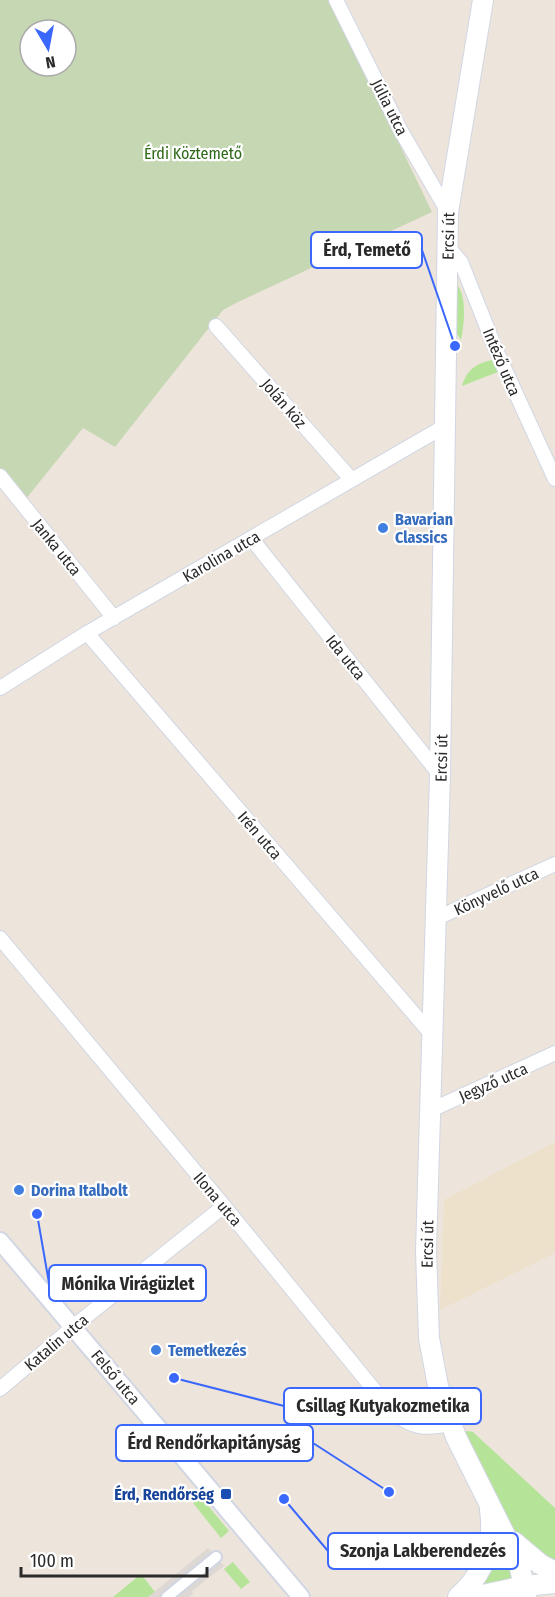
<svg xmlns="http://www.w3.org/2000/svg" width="555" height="1597" font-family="'Fira Sans Condensed',sans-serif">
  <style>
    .education { fill: #eee1cb }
    .green { fill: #b5e498 }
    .cemetery { fill: #c6d7b3; fill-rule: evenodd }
    .plaza { fill: #ddd8d3 }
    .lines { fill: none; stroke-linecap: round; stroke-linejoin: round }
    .pedestrian-casing { stroke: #d1d6e3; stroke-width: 14 }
    .minor-casing { stroke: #d1d6e3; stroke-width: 16 }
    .tertiary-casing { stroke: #d1d6e3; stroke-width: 20 }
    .secondary-casing { stroke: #d1d6e3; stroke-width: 22 }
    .pedestrian { stroke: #fff; stroke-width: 10 }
    .minor { stroke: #fff; stroke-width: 14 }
    .tertiary { stroke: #fff; stroke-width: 16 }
    .secondary { stroke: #fff; stroke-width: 20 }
    .shop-dot { fill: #3f7fe0; stroke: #fff; stroke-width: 2 }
    .transit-dot { fill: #1a4fb4; stroke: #fff; stroke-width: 2 }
    .labels { text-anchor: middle; stroke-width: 4.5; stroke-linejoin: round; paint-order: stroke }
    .street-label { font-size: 16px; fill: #2a2a2a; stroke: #fff }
    .park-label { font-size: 16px; fill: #2e6919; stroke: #fff }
    .shop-label { font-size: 16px; font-weight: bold; fill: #366cbe; stroke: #fff; text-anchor: start }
    .transit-label { font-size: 16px; font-weight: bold; fill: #164399; stroke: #fff; text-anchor: end }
    .leader { fill: none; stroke: #3a67fc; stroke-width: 2 }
    .callout-dot { fill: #3a67fc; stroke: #fff; stroke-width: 2 }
    .callout { fill: #fff; stroke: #3a67fc; stroke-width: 2 }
    .callout-label { font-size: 18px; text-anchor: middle; font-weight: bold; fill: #2a2a2a }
  </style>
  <rect width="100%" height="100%" fill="#ede5dc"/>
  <!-- education -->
  <path class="education" d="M555,1142V1253L440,1310L444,1200Z"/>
  <!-- green -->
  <path class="green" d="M458,286C467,298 464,326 461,340L457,334L453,290Z
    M492,360L498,372L462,386C467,370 475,364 492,360Z
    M468,1431L473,1432L555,1508V1569L511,1532L462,1433Z
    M201,1497L229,1531L221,1538L193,1503Z
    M500,1544L517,1581L484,1587L483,1585L497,1559Z
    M233,1562L250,1582L241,1589L224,1569Z
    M141,1574L155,1592L148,1597H113Z"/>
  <!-- cemetery -->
  <path class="cemetery" d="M0,0H330L432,212L238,302L223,310L115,447L83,428L25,500L0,472ZM30,30H66V66H30Z"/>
  <!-- plaza -->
  <path class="plaza" d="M208,1548L224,1566L192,1591L193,1594L189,1597H148Z"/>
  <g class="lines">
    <defs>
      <path id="pedestrian" d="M167,1597L216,1557"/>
      <path id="minor" d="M336,0L401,131L448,212
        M448,247L461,262L496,350L555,479
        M216,326L351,479
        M0,476L114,618
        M251,538L440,775
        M87,633L433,1036
        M0,688L87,633L445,426
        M437,918L555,864
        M0,938L224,1206L393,1413C415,1429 426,1429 451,1424
        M431,1110L555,1053
        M0,1389L73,1327L224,1206"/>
      <path id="tertiary" d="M0,1241L301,1597"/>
      <path id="secondary" d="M483,0L448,212L440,775L426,1251L429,1338L438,1386L456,1437L519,1563L526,1597
        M514,1542L540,1564L555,1572
        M458,1597C484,1574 495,1544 490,1510
        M473,1597L525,1586L555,1583"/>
    </defs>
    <!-- pedestrian casing -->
    <use href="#pedestrian" class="pedestrian-casing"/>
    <!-- minor casing -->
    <use href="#minor" class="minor-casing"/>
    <!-- tertiary casing -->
    <use href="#tertiary" class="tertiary-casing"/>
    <!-- secondary casing -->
    <use href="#secondary" class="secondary-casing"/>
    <!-- pedestrian -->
    <use href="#pedestrian" class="pedestrian"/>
    <!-- minor -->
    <use href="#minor" class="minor"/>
    <!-- tertiary -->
    <use href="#tertiary" class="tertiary"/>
    <!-- secondary -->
    <use href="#secondary" class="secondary"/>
  </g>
  <!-- markers -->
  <g class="shop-dot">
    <circle cx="383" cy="528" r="6"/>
    <circle cx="19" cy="1190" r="6"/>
    <circle cx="156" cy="1350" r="6"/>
  </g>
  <rect class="transit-dot" x="220" y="1488" width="12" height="12" rx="3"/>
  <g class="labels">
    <!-- street labels -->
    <g class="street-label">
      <text transform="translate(390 107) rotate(63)" y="6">Júlia utca</text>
      <text transform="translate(448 236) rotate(-89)" y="6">Ercsi út</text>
      <text transform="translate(502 362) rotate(67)" y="6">Intéző utca</text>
      <text transform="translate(284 403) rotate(49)" y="6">Jolán köz</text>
      <text transform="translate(57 547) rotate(51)" y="6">Janka utca</text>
      <text transform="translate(221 556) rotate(-30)" y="6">Karolina utca</text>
      <text transform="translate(346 657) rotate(51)" y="6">Ida utca</text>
      <text transform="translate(441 758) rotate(-89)" y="6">Ercsi út</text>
      <text transform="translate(260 835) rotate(49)" y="6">Irén utca</text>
      <text transform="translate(496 891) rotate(-25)" y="6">Könyvelő utca</text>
      <text transform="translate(493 1082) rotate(-24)" y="6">Jegyző utca</text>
      <text transform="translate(218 1199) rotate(50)" y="6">Ilona utca</text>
      <text transform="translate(427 1244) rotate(-89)" y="6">Ercsi út</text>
      <text transform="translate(56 1342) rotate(-40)" y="6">Katalin utca</text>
      <text transform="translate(116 1377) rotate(50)" y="6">Felső utca</text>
    </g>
    <!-- park labels -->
    <g class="park-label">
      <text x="193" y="159">Érdi Köztemető</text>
    </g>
    <!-- shop labels -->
    <g class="shop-label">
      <text x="395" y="525">Bavarian<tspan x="395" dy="18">Classics</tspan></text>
      <text x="31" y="1196">Dorina Italbolt</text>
      <text x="168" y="1356">Temetkezés</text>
    </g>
    <!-- transit labels -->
    <g class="transit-label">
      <text x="214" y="1500">Érd, Rendőrség</text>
    </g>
  </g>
  <!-- callouts -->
  <path class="leader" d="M455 346L422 250M37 1214L49 1283M174 1378L284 1406M389 1492L313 1443M284 1499L328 1551"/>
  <g class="callout-dot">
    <circle cx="455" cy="346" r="6"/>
    <circle cx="37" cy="1214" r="6"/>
    <circle cx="174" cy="1378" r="6"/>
    <circle cx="389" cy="1492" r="6"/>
    <circle cx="284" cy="1499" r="6"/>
  </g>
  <g class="callout">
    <rect x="311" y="232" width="111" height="36" rx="6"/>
    <rect x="49" y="1265" width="157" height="36" rx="6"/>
    <rect x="284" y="1388" width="197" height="36" rx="6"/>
    <rect x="116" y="1425" width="197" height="36" rx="6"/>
    <rect x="328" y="1533" width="190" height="36" rx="6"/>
  </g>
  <g class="callout-label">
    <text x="367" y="256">Érd, Temető</text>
    <text x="128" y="1290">Mónika Virágüzlet</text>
    <text x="383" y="1412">Csillag Kutyakozmetika</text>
    <text x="214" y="1449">Érd Rendőrkapitányság</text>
    <text x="423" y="1557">Szonja Lakberendezés</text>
  </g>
  <!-- north arrow -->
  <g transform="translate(48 48) rotate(170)"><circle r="28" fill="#ffffff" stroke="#aaaaaa" stroke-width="1.5"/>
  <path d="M0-4.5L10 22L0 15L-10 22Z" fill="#3a67fc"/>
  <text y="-9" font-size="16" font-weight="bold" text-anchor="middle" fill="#2a2a2a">N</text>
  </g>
  <!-- scale -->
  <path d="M21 1567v9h186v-9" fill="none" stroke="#2a2a2a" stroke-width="3"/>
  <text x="30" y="1567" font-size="18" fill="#2a2a2a" stroke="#ffffff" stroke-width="4.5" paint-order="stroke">100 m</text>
</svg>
